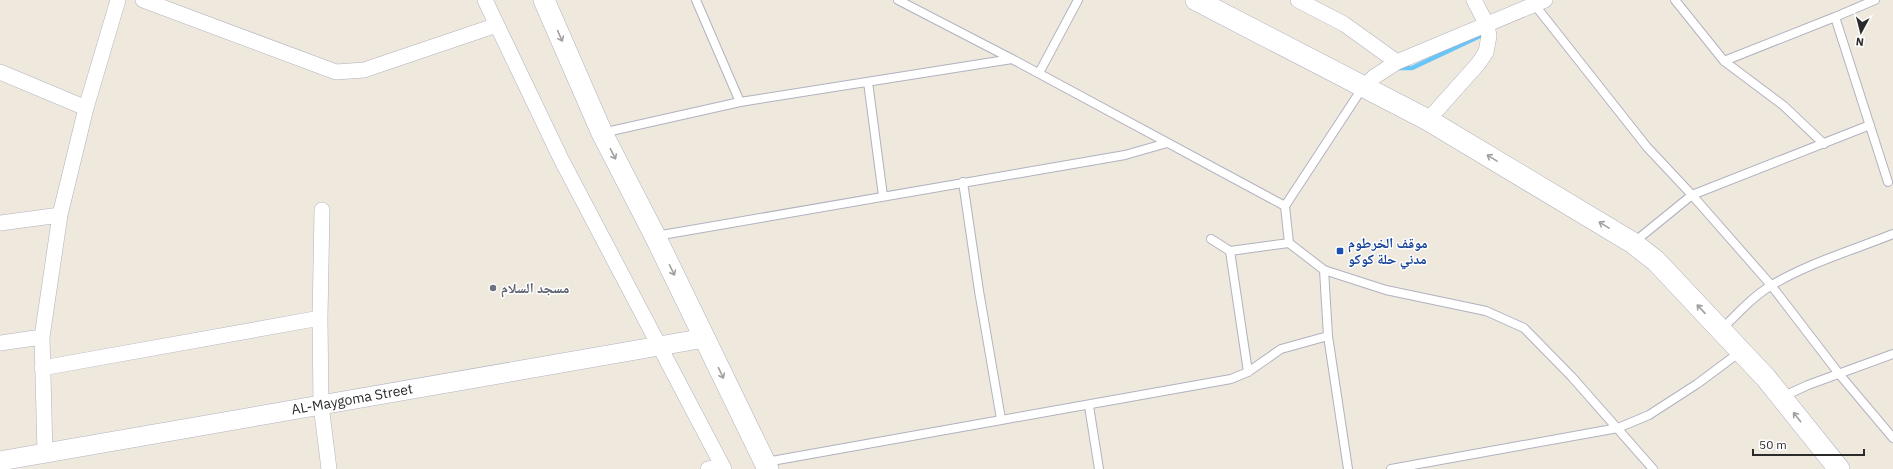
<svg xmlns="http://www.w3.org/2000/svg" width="1893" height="469" font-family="'IBM Plex Sans','Noto Naskh Arabic',sans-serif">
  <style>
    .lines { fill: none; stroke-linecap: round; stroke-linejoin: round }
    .stream { stroke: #68c5f7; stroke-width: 4.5 }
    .service-casing { stroke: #b1b2c0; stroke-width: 10 }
    .minor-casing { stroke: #b1b2c0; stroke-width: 16 }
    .tertiary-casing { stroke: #b1b2c0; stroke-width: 20 }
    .secondary-casing { stroke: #b1b2c0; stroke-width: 22 }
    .service { stroke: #fff; stroke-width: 8 }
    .minor { stroke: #fff; stroke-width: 15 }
    .tertiary { stroke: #fff; stroke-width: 19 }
    .secondary { stroke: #fff; stroke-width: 21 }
    .oneway { stroke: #a0a0a0 }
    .transit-dot { fill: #1a4fb4; stroke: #fff; stroke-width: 1.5 }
    .worship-dot { fill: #6b7280; stroke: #fff; stroke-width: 1.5 }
    .labels { text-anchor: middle; stroke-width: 3; stroke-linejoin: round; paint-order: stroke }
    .transit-label { font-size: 14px; font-weight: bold; fill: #164399; stroke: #fff; text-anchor: start }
    .worship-label { font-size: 14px; font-weight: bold; fill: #5b616d; stroke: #fff; text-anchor: start }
    .street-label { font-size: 14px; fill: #2b2b2b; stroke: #fff }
  </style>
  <rect width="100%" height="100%" fill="#eee8dd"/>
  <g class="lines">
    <!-- stream -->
    <path class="stream" d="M1397,68H1412L1480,36"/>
    <defs>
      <path id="service" d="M696,0L740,102
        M898,0L1012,59L1285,206
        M1675,0L1724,61L1784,106L1824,144
        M1534,4L1647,147L1692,195L1771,285L1840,375L1893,438
        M1835,17L1875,0
        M1724,61L1835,17L1888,182
        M1039,73L1078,0
        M868,82L883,196
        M602,133L740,102L1012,59
        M963,182L979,291L1001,419
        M656,236L1125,155L1167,143
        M1211,239L1230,251L1289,243L1324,270L1386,290L1486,311L1524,328L1572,377L1653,469
        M1289,243L1285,206L1363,87
        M1633,243L1692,195L1870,125
        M1230,251L1248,372
        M1324,270L1328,336L1348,469
        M1721,330C1737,314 1752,297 1772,285C1809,263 1853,250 1893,234
        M1782,397L1808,385L1893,354
        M1089,406L1099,469
        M766,462C921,433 1076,408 1231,379L1248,372L1281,349L1328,336
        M1391,469L1618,428L1649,415L1697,384L1740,352"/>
      <path id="minor" d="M143,0L336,72L364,70L497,25
        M485,0L561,159L724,469
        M1298,0L1344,24L1397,62
        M0,72L86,108
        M1364,87L1374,77L1397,62L1545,0
        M1428,120L1478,64L1486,52L1489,36L1487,25L1474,0
        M322,210L320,318L321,405L329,469
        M0,223L60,215
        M0,343L42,337
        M42,368L320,318
        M45,453L42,337L60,215L86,108L118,0
        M708,469L723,467"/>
      <path id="tertiary" d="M0,461L705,338"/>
      <path id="secondary" d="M544,0L602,133L655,236L768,469
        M1196,0L1428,120L1633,243L1656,261L1766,378L1839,469"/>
    </defs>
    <!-- service casing -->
    <use href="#service" class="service-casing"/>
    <!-- minor casing -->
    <use href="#minor" class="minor-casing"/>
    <!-- tertiary casing -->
    <use href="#tertiary" class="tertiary-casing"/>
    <!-- secondary casing -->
    <use href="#secondary" class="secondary-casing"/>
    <!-- service -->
    <use href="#service" class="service"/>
    <!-- minor -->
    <use href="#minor" class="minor"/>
    <!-- tertiary -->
    <use href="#tertiary" class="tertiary"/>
    <!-- secondary -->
    <use href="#secondary" class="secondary"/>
  </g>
  <!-- one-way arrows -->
  <defs><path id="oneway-shaft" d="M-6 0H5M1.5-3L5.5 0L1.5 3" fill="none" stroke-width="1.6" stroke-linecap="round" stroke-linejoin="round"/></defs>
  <g class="oneway">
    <use href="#oneway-shaft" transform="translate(560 36) rotate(66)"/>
    <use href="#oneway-shaft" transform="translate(613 154) rotate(63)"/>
    <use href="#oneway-shaft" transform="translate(1492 158) rotate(-149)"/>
    <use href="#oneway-shaft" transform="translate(1604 225) rotate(-149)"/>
    <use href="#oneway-shaft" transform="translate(672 270) rotate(64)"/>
    <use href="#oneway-shaft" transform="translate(1701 309) rotate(-133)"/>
    <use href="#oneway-shaft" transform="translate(721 373) rotate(64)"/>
    <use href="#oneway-shaft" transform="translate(1797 417) rotate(-128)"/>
  </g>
  <!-- markers -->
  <rect class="transit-dot" x="1336" y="247" width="8" height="8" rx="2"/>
  <circle class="worship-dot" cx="493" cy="288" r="4"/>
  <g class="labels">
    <!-- transit labels -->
    <g class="transit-label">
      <text x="1348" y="248">موقف الخرطوم<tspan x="1348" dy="16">مدني حلة كوكو</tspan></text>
    </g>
    <!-- worship labels -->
    <g class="worship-label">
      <text x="501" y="293">مسجد السلام</text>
    </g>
    <!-- street labels -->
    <g class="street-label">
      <text transform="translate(352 399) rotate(-10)" y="5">AL-Maygoma Street</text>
    </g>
  </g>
  <!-- north arrow -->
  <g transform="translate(1861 32) rotate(187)" stroke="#ffffff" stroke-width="3" paint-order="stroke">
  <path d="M0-3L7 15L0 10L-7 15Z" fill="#2b2b2b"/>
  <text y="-6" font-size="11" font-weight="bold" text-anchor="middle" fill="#2b2b2b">N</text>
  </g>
  <!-- scale -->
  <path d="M1753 449v6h111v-6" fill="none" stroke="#2b2b2b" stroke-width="2"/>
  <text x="1759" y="449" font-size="12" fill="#2b2b2b" stroke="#ffffff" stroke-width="3" paint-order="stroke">50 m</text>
</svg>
